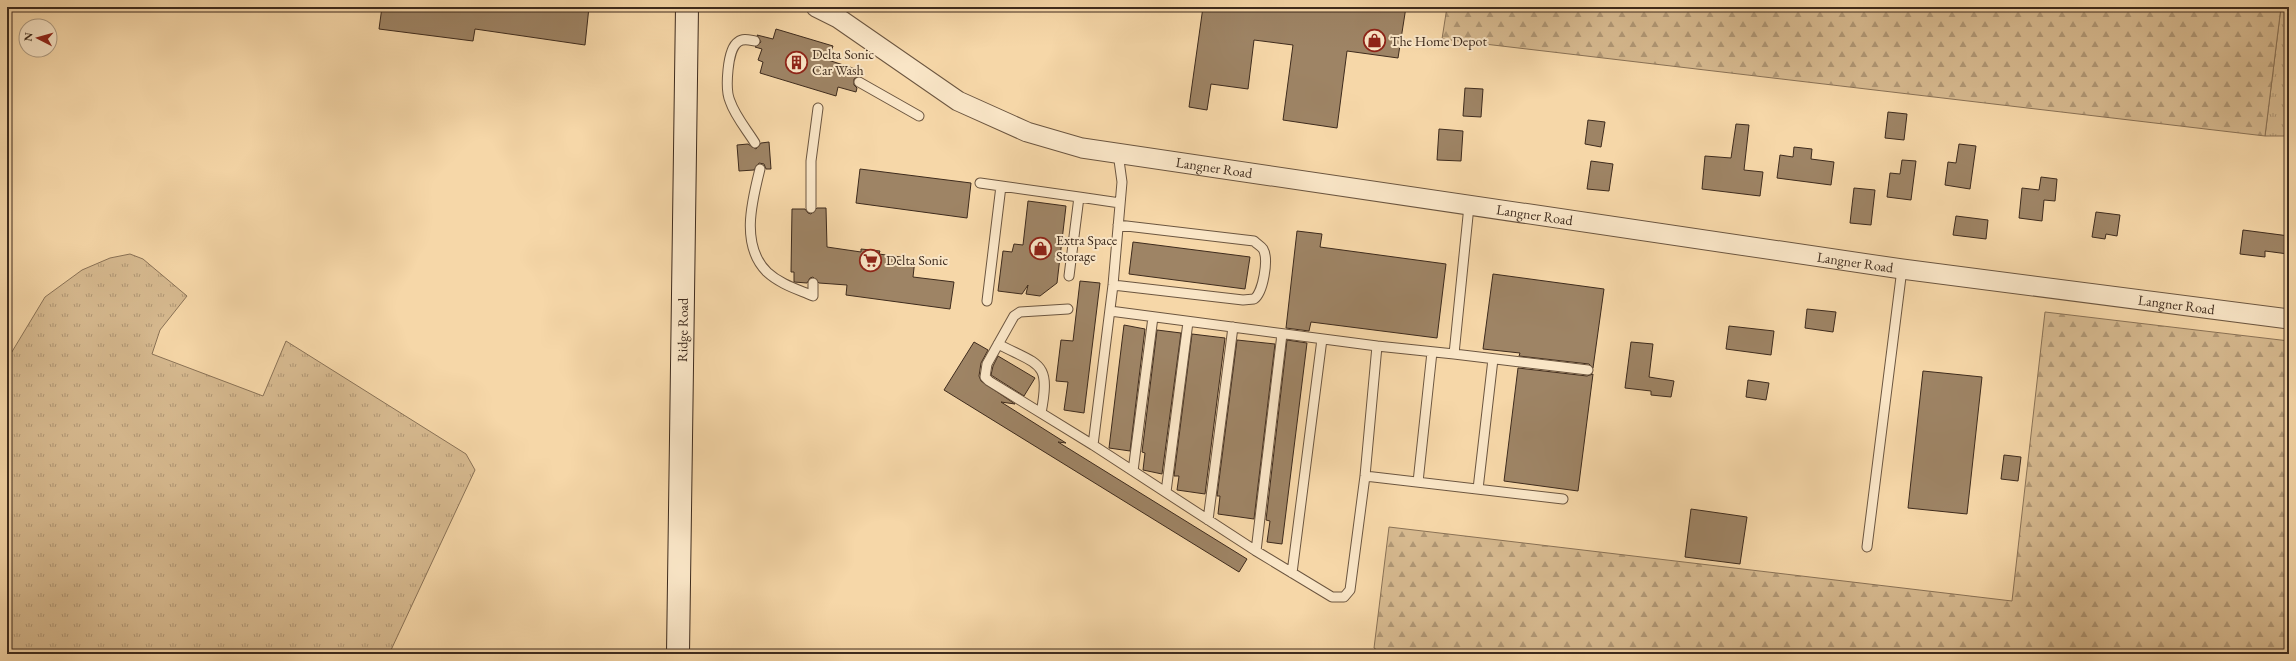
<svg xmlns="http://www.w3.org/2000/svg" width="2296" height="661" font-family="'EB Garamond',serif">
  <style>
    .grass { fill: url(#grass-tufts); stroke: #8a7256 }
    .forest { fill: url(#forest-firs); stroke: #8a7256 }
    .building { fill: #9e8465; stroke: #3e2b1d }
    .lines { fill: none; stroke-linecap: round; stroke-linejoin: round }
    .lane-casing { stroke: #6c5640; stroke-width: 11 }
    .street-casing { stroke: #6c5640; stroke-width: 21 }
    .secondary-casing { stroke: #3e2b1d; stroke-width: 24 }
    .lane { stroke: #f9e5c6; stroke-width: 9 }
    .street { stroke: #f9e5c6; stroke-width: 19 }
    .secondary { stroke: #f9e5c6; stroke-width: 22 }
    .labels { text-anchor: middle; stroke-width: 4; stroke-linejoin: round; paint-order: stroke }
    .poi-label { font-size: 14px; fill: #3e2b1d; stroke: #f9e5c6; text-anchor: start }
    .street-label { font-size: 14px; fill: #3e2b1d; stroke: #f9e5c6 }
  </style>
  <defs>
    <pattern id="grass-tufts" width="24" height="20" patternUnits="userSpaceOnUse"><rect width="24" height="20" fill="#d7ba90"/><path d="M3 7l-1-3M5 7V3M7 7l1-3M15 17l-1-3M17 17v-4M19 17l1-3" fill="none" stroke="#b09775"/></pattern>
    <pattern id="forest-firs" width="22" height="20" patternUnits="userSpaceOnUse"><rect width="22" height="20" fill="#d7ba90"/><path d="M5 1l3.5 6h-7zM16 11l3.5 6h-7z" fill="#b09775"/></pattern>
  </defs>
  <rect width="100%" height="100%" fill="#f6d7a8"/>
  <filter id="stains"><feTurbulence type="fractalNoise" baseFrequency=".005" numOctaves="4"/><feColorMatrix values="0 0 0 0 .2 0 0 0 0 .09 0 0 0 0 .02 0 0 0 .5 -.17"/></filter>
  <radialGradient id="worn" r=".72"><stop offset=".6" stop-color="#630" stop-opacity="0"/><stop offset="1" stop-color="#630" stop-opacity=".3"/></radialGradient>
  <!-- grass -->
  <path class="grass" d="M2281,7H2289V136H2265Z
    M130,254L143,259L187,296L160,330L152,354L263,396L286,341L466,454L475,470L391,650L367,654H7V360L45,297L82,270L110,258Z"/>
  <!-- forest -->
  <path class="forest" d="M1447,7H2281L2265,136L1442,39Z
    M2045,312L2289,341V654H1384L1374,648L1389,527L2012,601Z"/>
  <!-- building -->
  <path class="building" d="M382,7H589L585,45L475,29L473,41L379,29Z
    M1203,7H1406L1398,58L1347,51L1337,128L1283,120L1293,45L1254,40L1248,89L1211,84L1207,110L1189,107Z
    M776,29L833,46L828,60L862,71L860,76L854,79V85L857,88L856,92L838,87L836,96L760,73L763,62L758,60L762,49L755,47L761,42L757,35L773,39Z
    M1465,88L1483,89L1481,117L1463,116Z
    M1888,112L1907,114L1904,140L1885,138Z
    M1588,120L1605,122L1601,147L1585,144Z
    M1736,124L1749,125L1744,170L1763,172L1760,196L1702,189L1705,156L1731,158Z
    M1439,129L1463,131L1461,161L1437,160Z
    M769,142L771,169H766L764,164L759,163L754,170L739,171L737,145L748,144L756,149L761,143Z
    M1959,144L1976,146L1970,189L1945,185L1948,162L1956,163Z
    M1794,147L1812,149L1811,159L1834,162L1831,185L1777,178L1780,155L1793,157Z
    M1902,160L1916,161L1911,200L1887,197L1890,173L1900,174Z
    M1591,161L1613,164L1609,191L1587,189Z
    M860,169L971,183L967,218L856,203Z
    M2041,177L2057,179L2055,201L2044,200L2042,221L2019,218L2022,188L2039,190Z
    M1854,188L1875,190L1871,225L1850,223Z
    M1028,201L1066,206L1057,283L1040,296L1026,294L1028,285L1022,294L998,291L1003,251L1012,252L1014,244L1023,245Z
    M817,208H826L827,247L861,252V249L880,251L879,254L915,259L913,277L954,282L950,309L846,295L847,285L819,283L813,277L810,278L807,283L794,282V272H791L792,209H805L808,213L811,214Z
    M2096,212L2120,215L2117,236L2106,234L2105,239L2092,237Z
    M1956,216L1988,220L1986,239L1953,235Z
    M2243,230L2289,236L2288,254L2265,251V257L2240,254Z
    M1297,231L1322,234L1320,247L1446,264L1437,338L1311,322L1309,331L1286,328Z
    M1133,242L1250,257L1245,289L1129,274Z
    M1493,274L1604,289L1593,368L1589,364L1519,356L1520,353L1483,349Z
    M1080,281L1100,283L1084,413L1064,410L1068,382L1056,381L1061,340L1073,341Z
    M1807,309L1836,312L1833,332L1805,328Z
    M1124,325L1145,329L1130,451L1109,448Z
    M1729,326L1774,331L1771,355L1726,349Z
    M1157,330L1181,333L1162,474L1143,470L1145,453L1142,452Z
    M1192,334L1225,338L1205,494L1177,490L1179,476H1174Z
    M1237,340L1275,344L1254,519L1218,514L1220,496H1217Z
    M1287,340L1307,343L1282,544L1267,542L1270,521L1266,520Z
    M974,342L988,350L981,363L979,376L981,381L1015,404L1001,402L1066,443L1058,442L1247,559L1239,572L944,390Z
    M1631,342L1653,344L1649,377L1674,381L1671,397L1651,395V391L1625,388Z
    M998,356L1035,378L1024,396L991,375L993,366Z
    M1518,368L1587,376L1593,374L1578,491L1504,481Z
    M1923,371L1982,377L1967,514L1908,508Z
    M1748,380L1769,383L1766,400L1746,397Z
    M2004,455L2021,457L2018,481L2001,479Z
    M1691,509L1747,517L1740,564L1685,557Z"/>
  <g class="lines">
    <defs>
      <path id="lane" d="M859,82L919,116
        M755,143C747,130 735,116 730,101C725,90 727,49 738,42C743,38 749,40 755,41
        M760,169C752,201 740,245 767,272C780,284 797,289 813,296V283
        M980,183L1079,197
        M811,208V161L818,108
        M1069,276L1079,197L1120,203
        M1113,285L1243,300L1254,299C1263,293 1269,259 1263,249C1261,246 1257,244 1254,241L1118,225
        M987,301L1001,186
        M1068,309L1020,312L1014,316L987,364L985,377L989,381L1093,445L1113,285L1122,182L1118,153
        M998,344C1040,366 1051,361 1041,413
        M1377,346L1454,354L1469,206
        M1454,354L1588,370
        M1093,445L1256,551L1332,597H1344L1350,590L1365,476L1377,346L1110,311
        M1133,471L1153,317
        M1365,476L1563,499
        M1418,482L1432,352
        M1478,489L1493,359
        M1166,492L1188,322
        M1208,520L1233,327
        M1867,547L1902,269
        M1256,551L1282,334
        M1292,573L1322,339"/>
      <g id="street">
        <path id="s1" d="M816,7L838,18L958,101L1027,132L1082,148L1902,269L2289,319"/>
      </g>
      <g id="secondary">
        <path id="s2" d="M678,654L687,7"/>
      </g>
    </defs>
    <!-- lane casing -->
    <use href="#lane" class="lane-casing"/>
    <!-- street casing -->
    <use href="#street" class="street-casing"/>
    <!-- secondary casing -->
    <use href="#secondary" class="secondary-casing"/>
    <!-- lane -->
    <use href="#lane" class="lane"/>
    <!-- street -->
    <use href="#street" class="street"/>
    <!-- secondary -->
    <use href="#secondary" class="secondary"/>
  </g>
  <!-- icons -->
  <defs>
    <symbol id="shop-ring" viewBox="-11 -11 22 22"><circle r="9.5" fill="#f9e5c6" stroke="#8f2418" stroke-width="1.5"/><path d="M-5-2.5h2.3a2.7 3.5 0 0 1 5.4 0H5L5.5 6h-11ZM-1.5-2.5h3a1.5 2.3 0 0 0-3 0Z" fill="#8f2418"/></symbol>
    <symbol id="building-ring" viewBox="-11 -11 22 22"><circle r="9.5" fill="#f9e5c6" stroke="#8f2418" stroke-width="1.5"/><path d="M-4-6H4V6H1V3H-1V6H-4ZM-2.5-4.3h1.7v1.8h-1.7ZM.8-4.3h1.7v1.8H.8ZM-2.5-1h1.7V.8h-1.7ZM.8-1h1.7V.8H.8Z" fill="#8f2418"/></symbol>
    <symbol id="supermarket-ring" viewBox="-11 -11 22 22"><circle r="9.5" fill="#f9e5c6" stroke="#8f2418" stroke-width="1.5"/><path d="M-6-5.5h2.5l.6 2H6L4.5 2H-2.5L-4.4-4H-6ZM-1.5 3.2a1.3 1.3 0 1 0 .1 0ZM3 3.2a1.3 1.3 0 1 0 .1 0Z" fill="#8f2418"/></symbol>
  </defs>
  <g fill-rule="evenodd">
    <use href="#shop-ring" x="1362" y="28" width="25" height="25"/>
    <use href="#building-ring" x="784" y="50" width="25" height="25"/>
    <use href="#shop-ring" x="1028" y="236" width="25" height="25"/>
    <use href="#supermarket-ring" x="858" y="248" width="25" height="25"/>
  </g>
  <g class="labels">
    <!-- poi labels -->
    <g class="poi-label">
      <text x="1390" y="46">The Home Depot</text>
      <text x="812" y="59">Delta Sonic<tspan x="812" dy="16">Car Wash</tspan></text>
      <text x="1056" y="245">Extra Space<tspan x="1056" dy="16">Storage</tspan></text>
      <text x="886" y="265">Delta Sonic</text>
    </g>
    <!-- street labels -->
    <g class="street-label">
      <text dy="5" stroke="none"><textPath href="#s1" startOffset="437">Langner Road</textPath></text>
      <text dy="5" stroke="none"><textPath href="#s1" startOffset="761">Langner Road</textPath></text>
      <text dy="5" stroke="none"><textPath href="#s1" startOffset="1085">Langner Road</textPath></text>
      <text dy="5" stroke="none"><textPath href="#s1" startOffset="1409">Langner Road</textPath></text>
      <text dy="5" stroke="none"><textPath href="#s2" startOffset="324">Ridge Road</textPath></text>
    </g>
  </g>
  <!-- margin -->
  <rect width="2296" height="661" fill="none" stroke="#f6d7a8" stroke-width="24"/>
  <rect x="8" y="8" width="2280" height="645" fill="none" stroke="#3e2b1d" stroke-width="2"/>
  <rect x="12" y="12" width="2272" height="637" fill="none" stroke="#3e2b1d"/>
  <!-- north arrow -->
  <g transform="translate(38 38) rotate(276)"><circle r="19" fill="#f9e5c6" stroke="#ae9b82"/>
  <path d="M0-3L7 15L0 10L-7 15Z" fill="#8f2418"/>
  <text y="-6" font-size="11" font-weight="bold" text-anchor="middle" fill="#3e2b1d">N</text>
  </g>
  <rect width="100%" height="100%" filter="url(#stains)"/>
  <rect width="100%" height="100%" fill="url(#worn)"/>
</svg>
